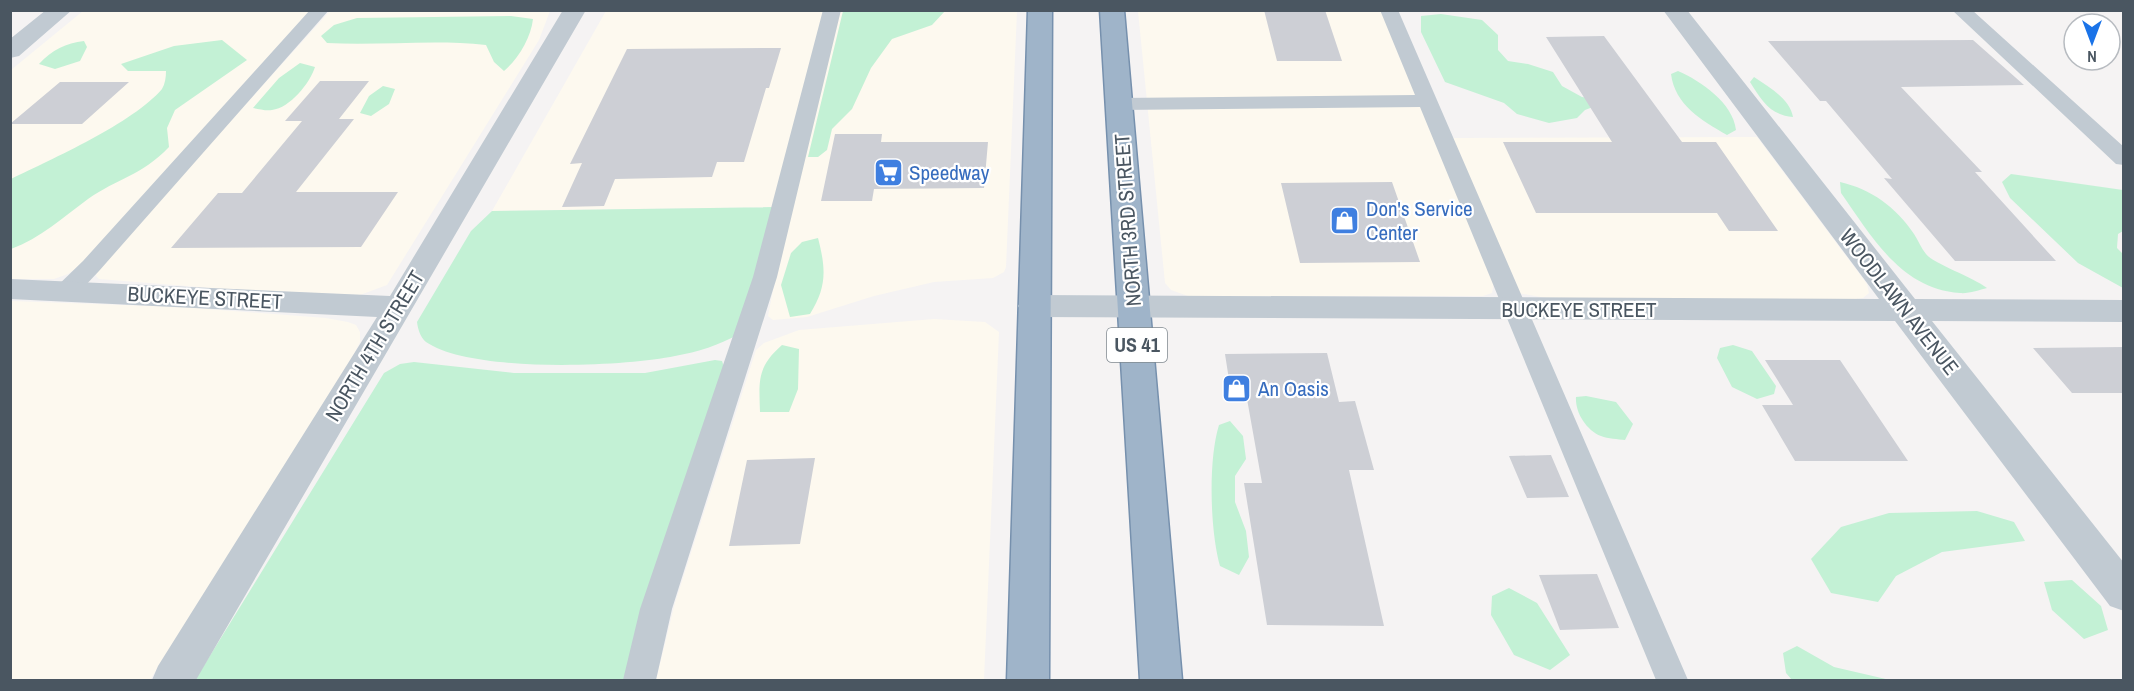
<svg xmlns="http://www.w3.org/2000/svg" width="2134" height="691" font-family="'Archivo Narrow',sans-serif">
  <style>
    .commercial { fill: #fdf9ef }
    .green { fill: #c3f1d5 }
    .building { fill: #cdcfd5 }
    .lines { fill: none; stroke-linecap: round; stroke-linejoin: round }
    .trunk-casing { stroke: #7690ad; stroke-width: 3 }
    .service { fill: #c1cad2; fill-rule: evenodd }
    .minor { fill: #c1cad2; fill-rule: evenodd }
    .trunk { fill: #9fb4c9; fill-rule: evenodd }
    .labels { text-anchor: middle; stroke-width: 4.5; stroke-linejoin: round; paint-order: stroke }
    .shield { fill: #fff; stroke: #808990; stroke-width: 1.5 }
    .shield-label { font-size: 20px; font-weight: bold; fill: #4a5661 }
    .shop-label { font-size: 21px; fill: #366cbe; stroke: #fff; text-anchor: start }
    .street-label { font-size: 21px; fill: #4a5661; stroke: #fff }
  </style>
  <rect width="100%" height="100%" fill="#f5f3f3"/>
  <!-- commercial -->
  <path class="commercial" d="M83,11H312L85,262L68,274L54,279H11V70Z
    M330,11H550L539,40L387,285L360,295L224,289L99,279L96,276L98,270L105,260Z
    M606,11H826L774,207L492,211Z
    M839,11H1017L1006,267L1004,272L993,278L934,282L874,296L807,317L773,320L768,316L776,275Z
    M1138,11H1383L1494,283L1492,293L1483,296H1188L1171,290L1165,283Z
    M1757,137L1867,284L1869,293L1863,298L1840,301L1552,299L1518,293L1452,138Z
    M11,301L180,307L326,318L348,322L356,325L360,332V342L352,358L150,680H11Z
    M934,319L985,322L999,332L984,680H656L675,603L756,350L764,343L799,330Z"/>
  <!-- green -->
  <path class="green" d="M843,11H945L932,25L892,39L871,68L852,109L832,129L827,150L818,157H808Z
    M1441,14L1482,20L1498,35V50L1508,61L1528,64L1553,72L1562,86L1582,97L1596,99L1598,105L1585,110L1577,118L1549,123L1517,114L1504,103L1445,82L1421,32V16Z
    M511,16L533,19C531,38 518,59 504,71L494,62L486,45C433,39 380,46 327,43L321,36L334,25L357,18Z
    M222,40L247,60L175,110L167,128L169,147C141,176 118,178 88,199C62,218 41,238 11,249V179C52,159 133,123 162,89C165,84 166,77 166,71H128L121,64L174,46Z
    M84,41L87,47L80,61L55,69L39,64C52,50 66,43 84,41Z
    M300,63L315,67C310,83 290,108 272,110C266,111 259,109 253,108L279,78Z
    M1678,71C1701,81 1733,103 1736,130L1727,135C1701,120 1675,105 1671,74Z
    M1754,77C1769,87 1790,99 1793,117C1770,115 1762,101 1750,82Z
    M383,86L395,89L389,104L371,116L360,113L369,96Z
    M2011,174L2123,190V231L2118,234L2117,248L2123,254V288L2078,263L2010,198L2002,182Z
    M1840,182C1871,189 1896,207 1914,234C1918,240 1921,248 1926,254C1934,264 1973,277 1987,288C1979,290 1968,294 1960,293C1901,289 1872,237 1841,193Z
    M774,207L739,334C719,345 698,352 675,356C621,367 471,373 426,342C420,337 418,329 417,322L471,231L492,211Z
    M818,238C826,269 827,287 810,314L790,317L781,285L791,253L802,242Z
    M782,345L799,349L798,389L789,412H760C759,380 757,367 782,345Z
    M1733,345L1752,351L1776,386L1774,394L1757,399L1732,387L1717,358L1720,348Z
    M715,360L722,361L724,367L645,598L625,680H195L384,373L400,364L414,362L514,373H645Z
    M1586,396L1616,402L1633,424L1625,440C1618,439 1608,439 1601,436C1586,430 1575,412 1576,397Z
    M1230,421L1243,436L1246,459L1235,476V502L1246,531L1249,557L1239,575L1220,566C1210,531 1208,460 1219,425Z
    M1977,511L2014,522L2025,541L1942,552L1896,576L1878,602L1831,593L1811,559L1841,527L1889,513Z
    M2072,580L2101,606L2108,630L2084,639L2052,610L2044,582Z
    M1509,588L1537,603L1570,655L1550,670L1514,655L1491,615L1492,596Z
    M1797,646L1834,667L1890,680H1792L1786,673L1783,653Z"/>
  <!-- building -->
  <path class="building" d="M1264,10H1325L1342,61H1277Z
    M1604,36L1682,142H1716L1778,231H1729L1717,213H1536L1503,142H1612L1546,37Z
    M1973,40L2024,85L1901,87L1982,172H1975L2056,261H1955L1884,178L1892,179L1826,101H1820L1768,41Z
    M781,48L769,88H766L744,162H717L712,177L615,179L604,206L562,207L582,163L570,164L627,49Z
    M320,81H369L339,119H354L296,192H398L361,247L171,248L218,193H242L302,121H285Z
    M60,82H129L82,124H10Z
    M835,134H882L881,142H988L984,188L874,189L872,201H821Z
    M1392,182L1420,262L1300,263L1281,183Z
    M2124,347V393H2072L2033,348Z
    M1327,353L1339,402L1355,401L1374,470H1349L1384,626L1267,625L1244,483H1262L1247,399H1232L1225,354Z
    M1765,360H1840L1908,461H1795L1762,405H1793Z
    M1551,455L1569,497L1527,498L1509,456Z
    M815,458L800,544L729,546L747,460Z
    M1597,574L1619,628L1560,630L1539,575Z"/>
  <g class="lines">
    <defs>
      <path id="trunk" d="M1028,10H1052L1049,680H1007Z
        M1100,10H1124L1182,680H1140Z"/>
    </defs>
    <!-- trunk casing -->
    <use href="#trunk" class="trunk-casing"/>
    <!-- service -->
    <path class="service" d="M310,10H329L99,271C86,284 75,302 55,297L52,291L83,261Z
      M823,10H841L777,277L672,609L656,680H623L640,609L753,277Z
      M1380,10H1398L1688,680H1656L1420,107L1119,110L1112,108L1109,104L1112,100L1119,98L1415,95Z
      M1952,10H1972L2124,147V165L2116,164Z"/>
    <!-- minor -->
    <path class="minor" d="M46,10H72L19,56L10,58V39Z
      M563,10H586L196,680H152L158,666L377,317L10,299V279L390,296Z
      M1663,10H1687L1915,299L2124,300V322L1932,321L2124,563V611L2110,606L1895,321L1034,317L1023,314L1018,306L1023,298L1034,295L1879,299Z"/>
    <!-- trunk -->
    <use href="#trunk" class="trunk"/>
  </g>
  <!-- icons -->
  <defs>
    <symbol id="supermarket-square" viewBox="-11 -11 22 22"><rect x="-9" y="-9" width="18" height="18" rx="4" fill="#3f7fe0" stroke="#fff"/><path d="M-6-5.5h2.5l.6 2H6L4.5 2H-2.5L-4.4-4H-6ZM-1.5 3.2a1.3 1.3 0 1 0 .1 0ZM3 3.2a1.3 1.3 0 1 0 .1 0Z" fill="#fff"/></symbol>
    <symbol id="shop-square" viewBox="-11 -11 22 22"><rect x="-9" y="-9" width="18" height="18" rx="4" fill="#3f7fe0" stroke="#fff"/><path d="M-5-2.5h2.3a2.7 3.5 0 0 1 5.4 0H5L5.5 6h-11ZM-1.5-2.5h3a1.5 2.3 0 0 0-3 0Z" fill="#fff"/></symbol>
  </defs>
  <g fill-rule="evenodd">
    <use href="#supermarket-square" x="872" y="156" width="33" height="33"/>
    <use href="#shop-square" x="1328" y="204" width="33" height="33"/>
    <use href="#shop-square" x="1220" y="372" width="33" height="33"/>
  </g>
  <g class="labels">
    <!-- shield labels -->
    <rect class="shield" x="1107" y="328" width="60" height="34" rx="4.5"/>
    <g class="shield-label">
      <text x="1137" y="352">US 41</text>
    </g>
    <!-- shop labels -->
    <g class="shop-label">
      <text x="909" y="180">Speedway</text>
      <text x="1366" y="216">Don's Service<tspan x="1366" dy="24">Center</tspan></text>
      <text x="1258" y="396">An Oasis</text>
    </g>
    <!-- street labels -->
    <g class="street-label">
      <text transform="translate(1128 220) rotate(-94)" y="7">NORTH 3RD STREET</text>
      <text transform="translate(205 298) rotate(3)" y="7">BUCKEYE STREET</text>
      <text transform="translate(1899 302) rotate(52)" y="7">WOODLAWN AVENUE</text>
      <text x="1579" y="317">BUCKEYE STREET</text>
      <text transform="translate(375 346) rotate(-59)" y="7">NORTH 4TH STREET</text>
    </g>
  </g>
  <!-- border -->
  <rect width="2134" height="691" fill="none" stroke="#4a5661" stroke-width="24"/>
  <!-- north arrow -->
  <g transform="translate(2092 42) rotate(180)"><circle r="28" fill="#ffffff" stroke="#b7bbc0" stroke-width="1.5"/>
  <path d="M0-4.5L10 22L0 15L-10 22Z" fill="#1a73e8"/>
  <text y="-9" font-size="16" font-weight="bold" text-anchor="middle" fill="#4a5661">N</text>
  </g>
</svg>
